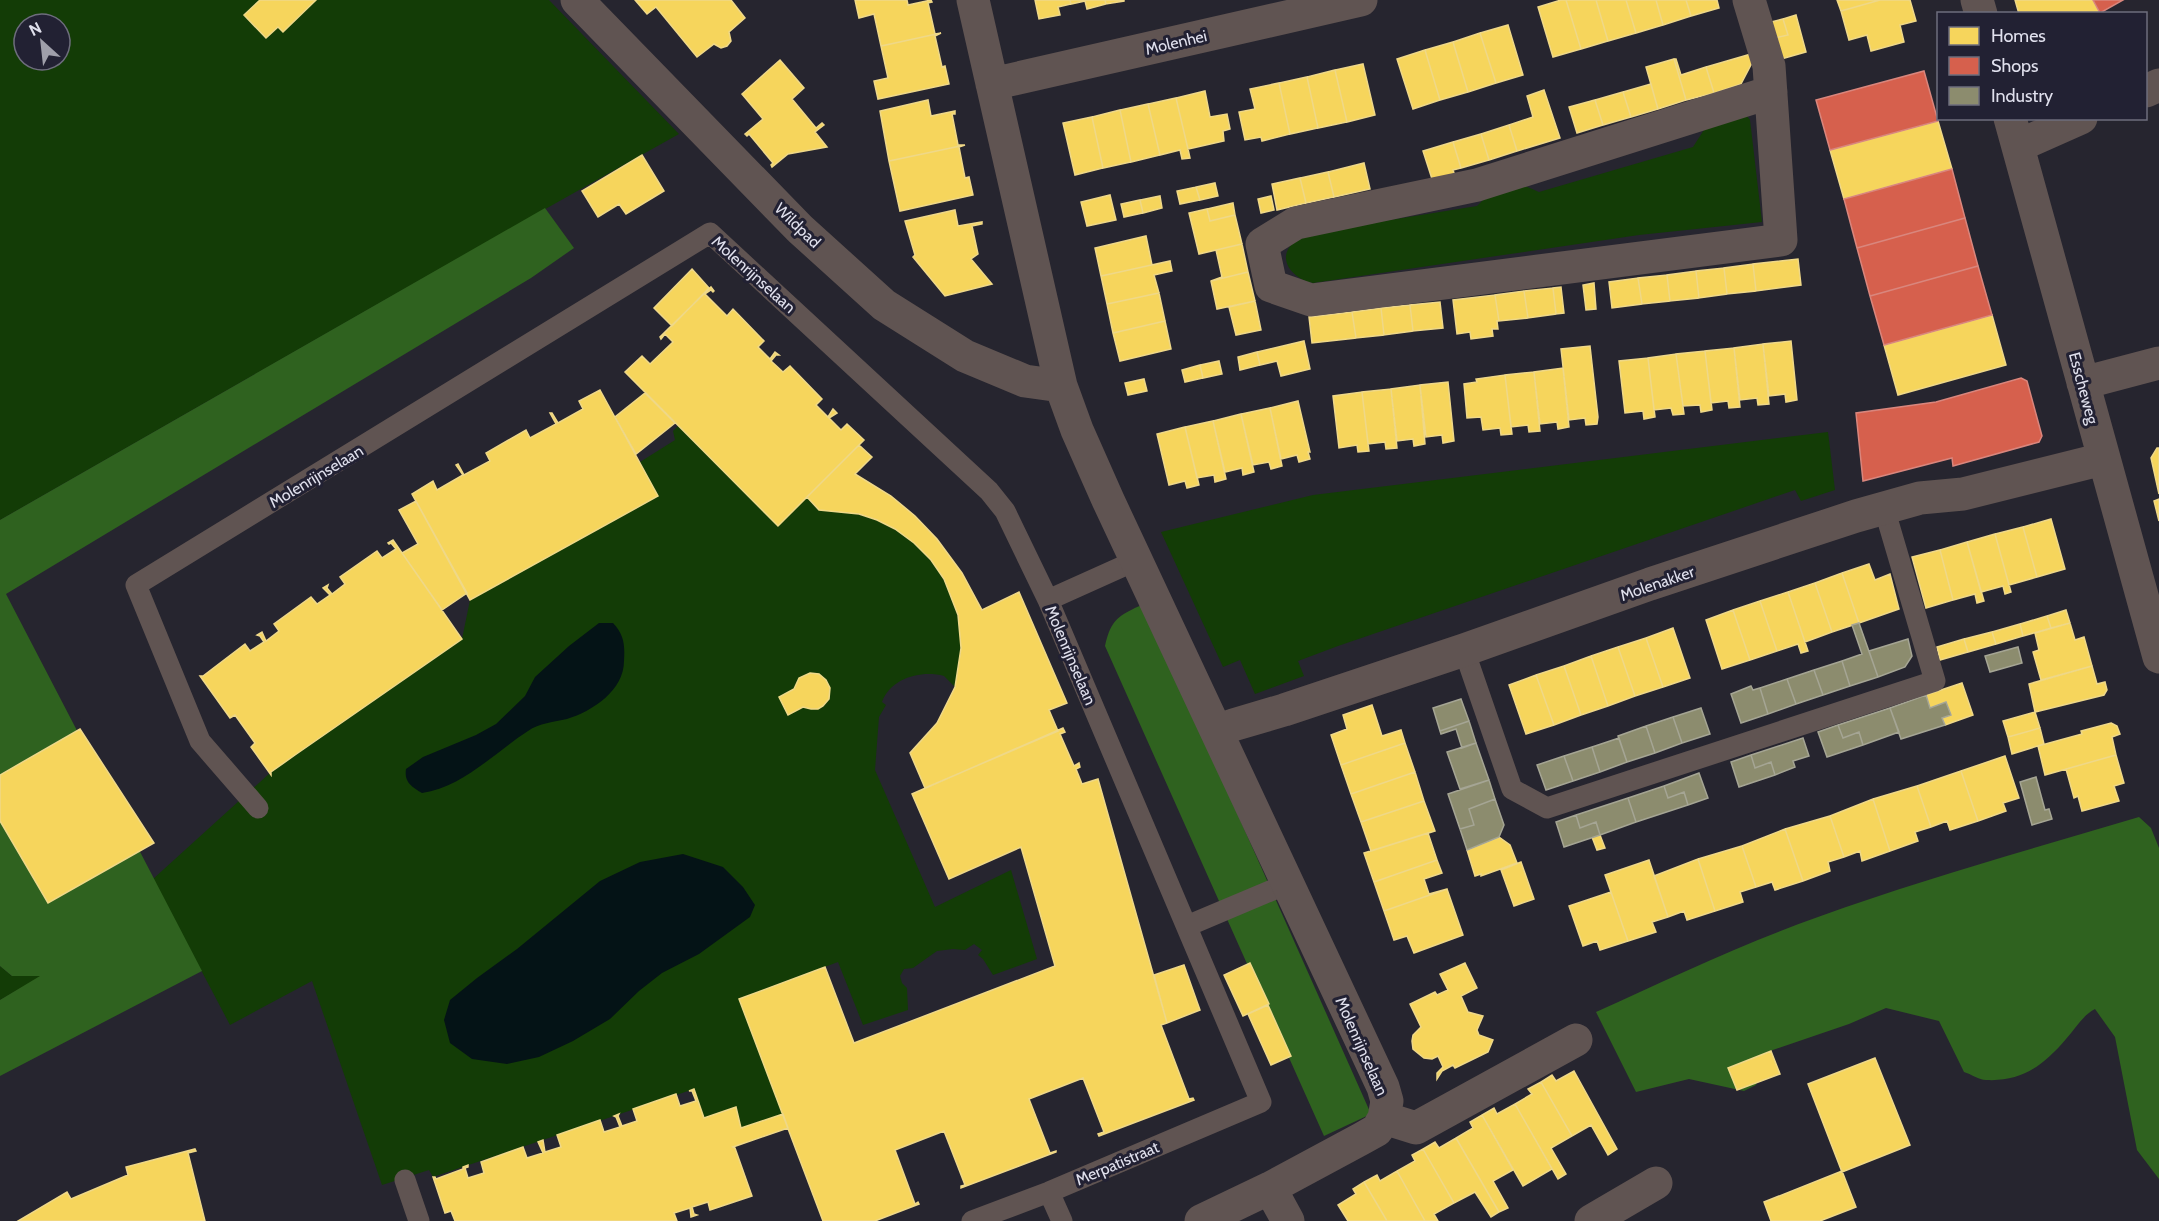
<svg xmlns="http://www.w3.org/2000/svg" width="2159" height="1221" font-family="Cabin,sans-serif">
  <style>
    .green { fill: #133c06; fill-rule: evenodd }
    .forest { fill: #2f621f }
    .water { fill: #041316 }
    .homes { fill: #f6d55c; stroke: #efd888; stroke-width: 1.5 }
    .shops { fill: #d6604d; stroke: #d9867d; stroke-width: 1.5 }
    .industry { fill: #8c8c6e; stroke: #a5a594; stroke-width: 1.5 }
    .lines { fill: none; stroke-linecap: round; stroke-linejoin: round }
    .service { stroke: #605452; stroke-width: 21 }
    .minor { stroke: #605452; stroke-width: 33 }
    .labels { text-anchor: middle; stroke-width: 6; stroke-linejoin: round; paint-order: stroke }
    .street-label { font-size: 16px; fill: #e0e0ed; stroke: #222133 }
  </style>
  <rect width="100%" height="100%" fill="#26252f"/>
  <!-- green -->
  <path class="green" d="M0,0H549L679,134C451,261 226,391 0,520ZM24,24H60V60H24Z
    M1747,116L1750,120L1762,222L1639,235L1313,283C1295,280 1275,260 1293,243C1297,239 1304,236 1309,233L1477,206L1486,197L1523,185L1539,192L1693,147L1709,122Z
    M678,426L778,526L807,497C810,501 815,508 820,510C825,512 833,510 838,511C850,512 862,515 874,519C921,535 956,584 961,633C962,652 959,669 955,687L944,676C921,670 891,678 882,702L886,705L879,717L875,770L935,907L1011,870L1037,959L993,975L983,959L978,955L982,950L974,944L965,950L953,949L937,951L913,968L904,969L900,976L902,983L907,988L908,1010L863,1025L838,962L739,999L783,1114L741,1128L735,1108L704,1118L694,1089L433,1177L429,1170L382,1185L312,981L230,1025L153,879L271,772L462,639L470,600L658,496L640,462L675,440L673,431Z
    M1828,432L1835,490L1801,501L1795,490L1338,646L1298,661L1304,676L1255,694L1240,660L1223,667L1161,532L1313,495Z
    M0,966L12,976H42L0,1000Z"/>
  <!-- forest -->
  <path class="forest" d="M545,208L574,248L531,278L6,594L202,971L0,1076V1000L40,976H12L0,966V520Z
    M1144,604L1371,1114L1324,1136L1105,646C1111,619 1119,615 1144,604Z
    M2139,817L2151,828L2159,848V1179L2137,1150L2115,1037L2095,1009C2083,1015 2075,1029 2066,1039C2044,1065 2022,1082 1986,1080C1979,1080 1971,1074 1964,1072L1939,1021L1886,1008L1849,1024L1767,1052L1756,1085L1744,1091L1689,1079L1636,1092L1596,1012C1669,979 1742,944 1818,917C1923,879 2032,849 2139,817Z"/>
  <!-- water -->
  <path class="water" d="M599,623H613C624,635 625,644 624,661C624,690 593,711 567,719C554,722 539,723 528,731C494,753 463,787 422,793C411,786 404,782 406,769L423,757L476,735L496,724L525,696L535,677L569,646Z
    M683,854L723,867L743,887L755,905L750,917L699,954L662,973L639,991L610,1019L573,1041L539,1057L507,1064L472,1059L450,1043L444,1020L450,1000L477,978L517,949L600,881L640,862Z"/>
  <!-- homes -->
  <path class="homes" d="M260,0H316L283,32L278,27L266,38L244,15Z
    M635,0H731L745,18L729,32L731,41L727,46L721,48L714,44L697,57L656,7L647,14Z
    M855,0H907L908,5L931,0L932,2L928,3L935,34L941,33L881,46L874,14L859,18Z
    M1035,0H1070L1071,4L1058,7L1060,15L1039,19Z
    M1070,0H1105L1106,4L1087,9L1085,1L1071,4Z
    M1105,0H1124V1L1106,4Z
    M1561,0H1566L1581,49L1553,57L1538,7Z
    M1566,0H1596L1608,41L1581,49Z
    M1596,0H1626L1636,33L1608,41Z
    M1626,0H1656L1663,25L1636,33Z
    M1656,0H1686L1691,16L1663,25Z
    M1686,0H1717L1719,8L1691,16Z
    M1837,0H1880L1841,11Z
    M1880,0H1910L1916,21L1900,25L1904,42L1871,51L1867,35L1849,40L1841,11Z
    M2015,0H2093L2100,13L2019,14Z
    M1796,15L1806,52L1781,59L1775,38L1788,35L1783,19Z
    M1783,19L1788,35L1775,38L1771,22Z
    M1508,25L1523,75L1496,83L1480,33Z
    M941,33L935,36L942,67L945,66L949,84L878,99L874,81L888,78L881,46Z
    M1480,33L1496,83L1468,92L1453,42Z
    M1453,42L1468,92L1440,100L1425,50Z
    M1425,50L1440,100L1413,109L1397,59Z
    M1751,54L1753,61L1741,84L1714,93L1706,67Z
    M1674,59L1686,100L1658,109L1646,67Z
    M1674,59H1676L1681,75L1706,67L1714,93L1686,100Z
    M780,60L804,88L792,99L816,128L822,123L824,125L815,132L827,147L788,154L772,167L771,165L773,163L749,134L747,136L745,134L763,119L742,94Z
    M1363,64L1375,115L1347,122L1335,70Z
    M1335,70L1347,122L1318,128L1307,77Z
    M1307,77L1318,128L1290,134L1279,83Z
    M1279,83L1290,134L1262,141L1261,137L1245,140L1239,112L1255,109L1250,89Z
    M1651,84L1658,109L1631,117L1623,92Z
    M1544,90L1560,138L1517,151L1509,125L1533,117L1527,96Z
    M1205,91L1210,117L1227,114L1230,129L1223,131L1224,141L1188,149L1176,98Z
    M1623,92L1631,117L1603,125L1595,100Z
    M1176,98L1188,149L1190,158L1182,159L1180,150L1160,155L1148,104Z
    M928,100L931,116L955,111V114H952L958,145H965L889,161L880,111Z
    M1595,100L1603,125L1577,133L1569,107Z
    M1148,104L1160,155L1131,162L1120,110Z
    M1120,110L1131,162L1103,168L1092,117Z
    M1092,117L1103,168L1075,175L1063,123Z
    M1938,121L1952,169L1844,199L1830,150Z
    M1509,125L1517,151L1489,160L1481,134Z
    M1481,134L1489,160L1461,168L1453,142Z
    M1453,142L1461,168L1453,170L1455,176L1433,182L1423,151Z
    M965,145L959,147L965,178L969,177L973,195L900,211L889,161Z
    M642,155L664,191L626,214L619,204L598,217L582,191Z
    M1364,163L1370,189L1334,197L1328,172Z
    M1328,172L1334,197L1306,203L1300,178Z
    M1300,178L1306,203L1277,210L1272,184Z
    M1215,183L1218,196L1200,200L1196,187Z
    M1196,187L1200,200L1180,204L1177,191Z
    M1110,195L1116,220L1087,226L1081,202Z
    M1160,196L1162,208L1143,213L1140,200Z
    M1271,196L1274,210L1261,213L1258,199Z
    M1140,200L1143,213L1124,217L1121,204Z
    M1233,203L1235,215L1210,221L1207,209Z
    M1207,209L1210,221L1235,215L1242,244L1199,254L1189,213Z
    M955,210L958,226L982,222V224L972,226L978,254L971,259L992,284L945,296L913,257L915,255L905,221Z
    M1146,236L1152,265L1101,276L1095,248Z
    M1242,244L1248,272L1211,281L1222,277L1216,250Z
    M1798,259L1801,285L1756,291L1753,264Z
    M1170,261L1172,271L1154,275L1159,293L1107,304L1101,276Z
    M1753,264L1756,291L1727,294L1724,268Z
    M1724,268L1727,294L1699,298L1696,271Z
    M692,269L709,288L672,326L654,308Z
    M1696,271L1699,298L1670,301L1667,275Z
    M1248,272L1255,301L1217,309L1211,281Z
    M1667,275L1670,301L1642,304L1638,278Z
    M1638,278L1642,304L1612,308L1609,282Z
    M1594,283L1596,309L1586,310L1583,285Z
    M711,287L714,291L713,292L711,290L705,294L727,316L733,309L764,341L758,347L770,359L775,352L779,355H776L771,361L783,372L790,366L822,399L816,405L828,417L833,409L837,413L829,418L841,430L847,424L864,440L778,526L625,372L642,356L650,364L673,342L665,334L661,339L660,337Z
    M1561,287L1564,313L1556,314L1553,288Z
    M1553,288L1556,314L1528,318L1524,291Z
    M1524,291L1528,318L1499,321L1495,295Z
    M1159,293L1165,321L1113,333L1107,304Z
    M1495,295L1499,321H1497L1498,329H1492L1493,336L1471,339L1470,332L1457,334L1453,300Z
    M1255,301L1261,330L1236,335L1229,307Z
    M1440,302L1443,328L1413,331L1410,305Z
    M1410,305L1413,331L1384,335L1381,308Z
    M1381,308L1384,335L1356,338L1352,312Z
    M1352,312L1356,338L1312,343L1309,317Z
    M1992,315L2006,365L1898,395L1884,345Z
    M1165,321L1171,349L1120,361L1113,333Z
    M1304,341L1310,369L1281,376L1277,361L1260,365L1257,352Z
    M1791,341L1797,400L1786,402L1785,394L1769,396L1763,344Z
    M1763,344L1769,404L1758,405L1757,398L1740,400L1734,348Z
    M1590,346L1598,417L1597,424L1586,425L1585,418L1569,420L1561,349Z
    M1734,348L1740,407L1729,408L1728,401L1711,403L1705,351Z
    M1705,351L1712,410L1701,412L1700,405L1683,406L1676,354Z
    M1257,352L1260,365L1240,370L1238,357Z
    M1676,354L1684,414L1673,415L1671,408L1654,410L1648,358Z
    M1648,358L1655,417L1644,419L1643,411L1625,413L1619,361Z
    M1219,361L1222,374L1203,378L1200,365Z
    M1200,365L1203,378L1185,382L1182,370Z
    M1563,368L1569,427L1558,429L1557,422L1540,424L1534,372Z
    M1534,372L1540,431L1529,432L1528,425L1511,427L1505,375Z
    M1505,375L1512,434L1501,435L1500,428L1483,430L1481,417L1467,418L1464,384L1477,382L1476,379Z
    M1144,379L1147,391L1128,395L1125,383Z
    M1448,382L1454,441L1443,443L1442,435L1426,437L1420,385Z
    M1420,385L1425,444L1414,446L1413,439L1397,441L1391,389Z
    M1391,389L1397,448L1386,449L1385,442L1368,444L1362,392Z
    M600,390L658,496L470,600L412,494L433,481L437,490L463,475L456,465L458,464L464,475L490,461L486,453L526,430L530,438L556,424L550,413H552L558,423L583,409L579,401Z
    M1362,392L1369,451L1358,452L1357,445L1339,448L1333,396Z
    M645,393L675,423L636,454L615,417Z
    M1298,401L1310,452H1308L1310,459L1299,462L1297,455L1281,459L1270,408Z
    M1270,408L1282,466L1271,469L1269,462L1253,465L1241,414Z
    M1241,414L1254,472L1243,475L1242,468L1225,472L1213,421Z
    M1213,421L1226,479L1215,482L1214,475L1197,478L1185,427Z
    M1185,427L1199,485L1187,488L1185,481L1169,485L1157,434Z
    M859,445L872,457L855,474L891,496L915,516L937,539L962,573L982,610L1019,592L1067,703L1049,710L1058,731L925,788L910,753L937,723L955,687L961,648L958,615L944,579L931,560L914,543L895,529L877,520L859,514L819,510L807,497Z
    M2157,448H2159V494L2151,458Z
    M2159,499V521L2154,501Z
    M416,501L467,593L442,610L402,553L418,544L399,510Z
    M2051,519L2065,569L2037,577L2023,527Z
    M2023,527L2037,577L2009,585L1995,534Z
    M1995,534L2011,592L2005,594L2003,586L1981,592L1967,542Z
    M393,540L462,639L295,755L271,772V775L251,747L255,743L235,715L230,718L200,676H203L245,644L250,651L264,642L260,636L257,635L262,632L266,641L279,631L274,624L311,597L317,604L330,595L323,588L328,585L327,588L332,594L345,584L340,577L377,551L382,558L396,549L391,543L389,544L388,543Z
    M1967,542L1984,601L1977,603L1975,594L1953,600L1940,550Z
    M1940,550L1953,600L1926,608L1912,557Z
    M1869,564L1875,580L1890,574L1899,609L1859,623L1842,573Z
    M1842,573L1859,623L1832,632L1815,583Z
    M1815,583L1832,632L1805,642L1788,592Z
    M1788,592L1808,651L1801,653L1798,644L1777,651L1760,601Z
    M1760,601L1777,651L1750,660L1733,610Z
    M1733,610L1750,660L1722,669L1706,620Z
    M2066,610L2070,623L2051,628L2047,616Z
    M2047,616L2051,628L2023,636L2020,624Z
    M2070,623L2075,640L2084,637L2092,666L2041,680L2033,652L2039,650L2035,633Z
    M2020,624L2023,636L1996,644L1992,632Z
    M1673,628L1690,678L1663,687L1646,638Z
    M1992,632L1996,644L1968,652L1964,639Z
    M1646,638L1663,687L1635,696L1618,647Z
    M1964,639L1968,652L1940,660L1937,647Z
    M1618,647L1635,696L1608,706L1591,656Z
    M1591,656L1608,706L1581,715L1564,666Z
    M1564,666L1581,715L1554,725L1536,675Z
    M2092,666L2097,684L2105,682L2107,690L2104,695L2035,712L2029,684Z
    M810,673L819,674L826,680L830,688L829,699L823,706L818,709H811L803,707L788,715L779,697L794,689L799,678Z
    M1536,675L1554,725L1526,734L1509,685Z
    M1962,683L1973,715L1945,725L1942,718L1951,715L1946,702L1930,708L1926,695Z
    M1372,705L1382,736L1401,730L1405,743L1341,765L1331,735L1347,729L1343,715Z
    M2035,712L2040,728L2008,737L2003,721Z
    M2111,723L2117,726L2120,734L2112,737L2116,755L2045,775L2038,746L2082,734L2081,731Z
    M1063,728L1065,732L1060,734L1074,766L1079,763L1080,767L1076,769L1082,784L1098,779L1167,1023L1161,1025L1189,1099L1193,1098L1194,1100L1099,1136L1098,1134L1104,1132L1083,1078L1029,1099L1050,1153L1056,1151V1152L961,1188V1186L965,1185L944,1131L895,1150L915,1204L918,1202L919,1204L875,1221H823L739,999L825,967L854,1043L1055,966L1021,847L949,879L912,794Z
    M2040,728L2044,744L2012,754L2008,737Z
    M80,729L154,843L48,903L0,821V775Z
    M1405,743L1415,772L1351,794L1341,765Z
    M2116,755L2124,783L2114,786L2119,801L2082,811L2078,796L2074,798L2066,769Z
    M2005,756L2019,798L2003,803L2006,811L1978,821L1961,771Z
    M1961,771L1978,821L1950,830L1947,821L1931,827L1917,786Z
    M1415,772L1424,801L1361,822L1351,794Z
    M1917,786L1931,827L1915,832L1918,841L1890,851L1873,799Z
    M1873,799L1890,851L1862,861L1860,851L1844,857L1830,816Z
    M1424,801L1435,831L1371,851L1361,822Z
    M1830,816L1844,857L1828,862L1830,871L1803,881L1785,829Z
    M1785,829L1803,881L1775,890L1772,882L1756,887L1742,846Z
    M1428,833L1437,860L1374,882L1364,853Z
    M1600,835L1605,848L1597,850L1592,837Z
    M1499,837L1510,845L1517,863L1481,876V874L1475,876L1467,850Z
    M1742,846L1756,887L1740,892L1743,902L1715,911L1698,859Z
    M1698,859L1715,911L1687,920L1684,911L1668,917L1654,876Z
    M1437,860L1442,873L1424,879L1429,894L1447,889L1384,911L1374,882Z
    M1649,860L1668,917L1652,922L1656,932L1628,941L1605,875Z
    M1521,862L1534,899L1514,906L1501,870Z
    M1447,889L1463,935L1414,953L1407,936L1394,940L1384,911Z
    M1611,892L1628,941L1600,950L1597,941L1583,946L1569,906Z
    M1250,963L1269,1004L1243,1016L1224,975Z
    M1465,963L1477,988L1461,996L1468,1012L1483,1016L1477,1030L1479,1035L1493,1040L1488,1052L1455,1068L1453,1065L1442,1071L1437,1079V1073L1443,1067L1438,1056L1432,1059L1424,1058L1413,1049L1412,1041L1413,1035L1421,1027L1410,1004L1435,992L1437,995L1448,990L1440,974Z
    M1184,965L1200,1010L1167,1023L1154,975Z
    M1268,1005L1291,1056L1271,1065L1248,1014Z
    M1771,1051L1780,1074L1737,1090L1728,1068Z
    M1875,1058L1910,1145L1842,1172L1808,1084Z
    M1574,1071L1617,1149L1608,1155L1591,1125L1572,1136L1541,1082L1552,1075L1556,1081Z
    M1541,1082L1572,1136L1551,1148L1566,1174L1558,1179L1515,1104L1532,1094L1528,1089Z
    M694,1089L704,1118L736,1107L741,1128L783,1114L788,1128L733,1147L735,1148L752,1196L710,1210L708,1202L692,1207L694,1214L697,1215L691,1217L690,1208L674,1213L677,1221H455L451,1211L445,1213L433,1177H435L436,1179L463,1169V1167L468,1165V1167L465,1168L468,1178L484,1173L481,1162L523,1147L527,1158L543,1153L538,1142L543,1140L545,1152L561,1147L557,1135L600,1120L604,1132L620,1127L616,1117L614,1116L619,1114L618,1116L622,1126L637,1121L633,1109L676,1094L680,1106L696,1101L692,1091H689Z
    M1515,1104L1552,1169L1523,1186L1482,1115L1494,1108L1497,1114Z
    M1482,1115L1513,1170L1493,1181L1508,1208L1499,1212L1456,1138L1473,1128L1470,1122Z
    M1456,1138L1499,1212L1491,1217L1475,1192L1454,1203L1423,1149L1435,1142L1439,1148Z
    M195,1149L196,1151L188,1153L205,1221H18L67,1192L71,1199L128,1175L126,1167Z
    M1423,1149L1454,1203L1434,1214L1438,1221H1425L1397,1171L1415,1161L1412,1155Z
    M1397,1171L1425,1221H1387L1364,1182L1377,1175L1380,1181Z
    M1842,1171L1856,1207L1820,1221H1771L1764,1202Z
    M1364,1182L1387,1221H1348L1338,1205L1356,1194L1353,1189Z"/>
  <!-- shops -->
  <path class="shops" d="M2093,0H2123L2100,13Z
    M1924,71L1938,121L1830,150L1816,100Z
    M1952,169L1965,218L1857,248L1844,199Z
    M1965,218L1978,266L1870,296L1857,248Z
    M1978,266L1992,315L1884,345L1870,296Z
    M2021,378L2027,381L2042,436L2039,442L1953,466L1952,458L1863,481L1856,413L1936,402Z"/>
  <!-- industry -->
  <path class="industry" d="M1859,623L1878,677L1850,686L1842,661L1862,654L1852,625Z
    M1908,639L1912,656L1905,667L1878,677L1869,651Z
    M2018,647L2022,663L1990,672L1985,656Z
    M1842,661L1850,686L1823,695L1814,670Z
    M1814,670L1823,695L1796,704L1787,679Z
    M1787,679L1796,704L1768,714L1760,688Z
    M1751,686L1753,690L1760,688L1768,714L1741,723L1731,694Z
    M1926,695L1930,708L1946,702L1951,715L1942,718L1945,725L1901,739L1890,708Z
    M1461,699L1469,721L1440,731L1433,708Z
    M1701,708L1710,734L1682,743L1673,717Z
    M1890,708L1899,732L1863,745L1859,732L1843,738L1838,725Z
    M1673,717L1682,743L1655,753L1646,726Z
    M1469,721L1476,743L1462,748L1456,729L1441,734L1440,731Z
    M1838,725L1843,738L1859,732L1863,745L1827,757L1818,732Z
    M1646,726L1655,753L1627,762L1618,736Z
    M1619,738L1627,762L1600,772L1592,747Z
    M1803,738L1809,756L1793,761L1795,767L1775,775L1771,762L1755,768L1751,755Z
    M1476,743L1489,780L1460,789L1447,752Z
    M1592,747L1600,772L1573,781L1564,756Z
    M1751,755L1755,768L1771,762L1775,775L1739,787L1731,762Z
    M1564,756L1573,781L1546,790L1537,765Z
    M1699,773L1708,798L1688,805L1684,792L1668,798L1664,786Z
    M2036,777L2045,810L2049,809L2052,819L2032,825L2020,782Z
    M1489,780L1495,799L1469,809L1474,825L1460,829L1448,794Z
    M1664,786L1668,798L1684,792L1688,805L1636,822L1628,798Z
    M1628,798L1636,822L1600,835L1596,822L1580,828L1576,815Z
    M1495,799L1504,825L1499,837L1467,850L1458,823L1460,829L1474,825L1469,809Z
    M1576,815L1580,828L1596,822L1600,835L1564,847L1556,822Z"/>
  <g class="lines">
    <!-- service -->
    <path class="service" d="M1048,600L1137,560
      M1464,650L1512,789L1547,808L1935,681L1884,508
      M258,808L200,741L136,585L710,233L989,491L1005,511L1048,600L1261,1102L1049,1192L972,1221
      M1187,926L1289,883
      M405,1180L419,1221
      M1049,1192L1062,1221"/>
    <!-- minor -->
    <path class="minor" d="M577,0L800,229L884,305L965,356L1025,381L1061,386
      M973,0L1050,338L1061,386L1077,430L1108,500L1383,1087L1387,1101L1384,1118
      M1749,0L1769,66L1781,240L1311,300L1271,286L1262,244L1296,223L1477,185L1771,92
      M1977,0L1981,14
      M992,84L1361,0
      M2146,91L2159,85
      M2010,118L2159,657
      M2018,146L2081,118
      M2083,383L2159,363
      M1218,732L1233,725L1284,710L1464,650L1650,584L1856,516L1920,498L1963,494L2103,459
      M1270,1188L1288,1221
      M1201,1221L1270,1188L1361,1139L1377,1130L1384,1118L1416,1128L1576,1040
      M1591,1221L1656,1183"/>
  </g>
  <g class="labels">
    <!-- street labels -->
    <g class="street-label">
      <text transform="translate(1176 42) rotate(-13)" y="6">Molenhei</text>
      <text transform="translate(798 225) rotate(44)" y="6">Wildpad</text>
      <text transform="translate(754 274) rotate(42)" y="6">Molenrijnselaan</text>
      <text transform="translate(2084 388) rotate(75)" y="6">Esscheweg</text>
      <text transform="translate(316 476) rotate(-31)" y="6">Molenrijnselaan</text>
      <text transform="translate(1657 583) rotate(-19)" y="6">Molenakker</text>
      <text transform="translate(1071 655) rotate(67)" y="6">Molenrijnselaan</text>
      <text transform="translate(1362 1046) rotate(66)" y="6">Molenrijnselaan</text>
      <text transform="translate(1117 1163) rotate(-23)" y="6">Merpatistraat</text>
    </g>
  </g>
  <!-- legend -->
  <rect x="1937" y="12" width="210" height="108" fill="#222133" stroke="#6e6d7d" stroke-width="1.5"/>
  <rect x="1949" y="27" width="30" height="18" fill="#f6d55c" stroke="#6e6d7d" stroke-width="1.5"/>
  <text x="1991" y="42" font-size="18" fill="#e0e0ed">Homes</text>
  <rect x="1949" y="57" width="30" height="18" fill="#d6604d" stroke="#6e6d7d" stroke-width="1.5"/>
  <text x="1991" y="72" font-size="18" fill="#e0e0ed">Shops</text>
  <rect x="1949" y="87" width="30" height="18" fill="#8c8c6e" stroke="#6e6d7d" stroke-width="1.5"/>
  <text x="1991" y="102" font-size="18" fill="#e0e0ed">Industry</text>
  <!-- north arrow -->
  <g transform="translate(42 42) rotate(333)"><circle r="28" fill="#222133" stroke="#6e6d7d" stroke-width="1.5"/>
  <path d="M0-4.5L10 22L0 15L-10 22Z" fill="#9f9faa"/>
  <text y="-9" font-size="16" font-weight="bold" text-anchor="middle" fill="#e0e0ed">N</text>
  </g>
</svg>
